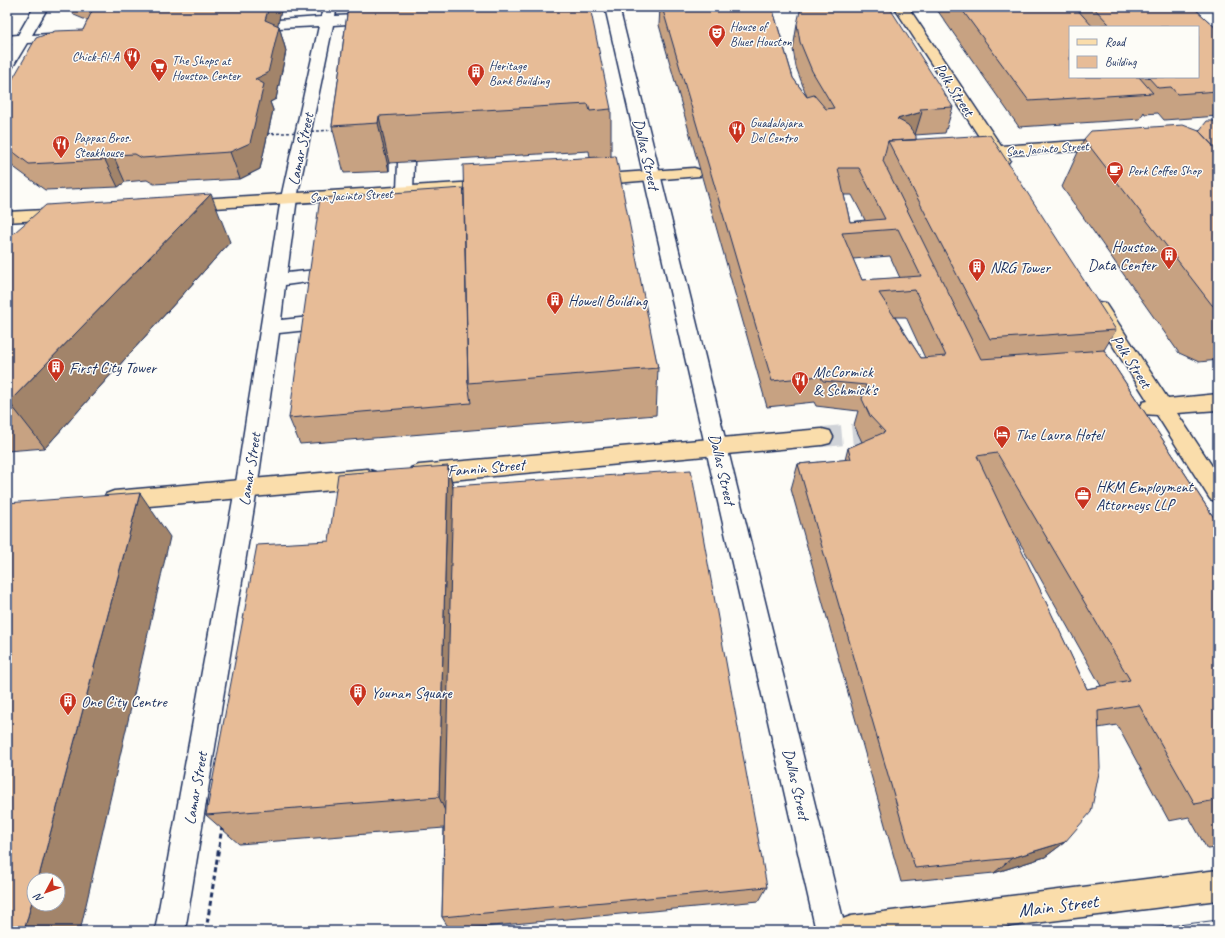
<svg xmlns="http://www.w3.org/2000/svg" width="1225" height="938" font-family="Caveat,sans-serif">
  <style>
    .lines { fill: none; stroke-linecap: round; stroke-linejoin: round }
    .major-tunnel { stroke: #d0d3d8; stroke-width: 20; stroke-dasharray: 20 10; stroke-linecap: butt }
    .minor-casing { stroke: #1b2f5e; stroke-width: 3 }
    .major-casing { stroke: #1b2f5e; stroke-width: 3 }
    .path { stroke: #1b2f5e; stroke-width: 3; stroke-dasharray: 5 3.5; stroke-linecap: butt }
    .minor { fill: #fdfcf7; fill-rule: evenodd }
    .major { fill: #faddab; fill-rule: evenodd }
    .tram { stroke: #1b2f5e; stroke-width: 1 }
    .path-bridge { stroke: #1b2f5e; stroke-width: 1.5; stroke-dasharray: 3 2; stroke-linecap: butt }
    .wall { fill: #c7a282; stroke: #1b2f5e; fill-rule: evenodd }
    .shaded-wall { fill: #a2846a; stroke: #1b2f5e }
    .building { fill: #e7bc97; stroke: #1b2f5e; fill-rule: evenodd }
    .labels { text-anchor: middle; stroke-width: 3; stroke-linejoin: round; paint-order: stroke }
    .far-poi-label { font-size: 13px; fill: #1b2f5e; stroke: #fdfcf7; text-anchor: start }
    .far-street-label { font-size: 13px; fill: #1b2f5e; stroke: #fdfcf7 }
    .street-label { font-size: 16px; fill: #1b2f5e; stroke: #fdfcf7 }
    .poi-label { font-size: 16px; fill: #1b2f5e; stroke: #fdfcf7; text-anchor: start }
    .near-street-label { font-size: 19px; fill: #1b2f5e; stroke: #fdfcf7 }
  </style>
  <rect width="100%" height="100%" fill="#fdfcf7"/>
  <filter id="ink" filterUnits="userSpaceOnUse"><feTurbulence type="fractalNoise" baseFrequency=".025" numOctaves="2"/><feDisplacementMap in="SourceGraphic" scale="8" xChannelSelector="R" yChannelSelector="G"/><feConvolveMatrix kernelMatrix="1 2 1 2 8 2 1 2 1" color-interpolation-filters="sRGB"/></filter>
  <g filter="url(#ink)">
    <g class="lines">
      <!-- major-tunnel -->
      <path class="major-tunnel" d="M822,437L888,431"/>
      <defs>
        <path id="minor" d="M34,7H48L32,35L66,33L71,34L73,37L71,40L66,41L27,43L12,68L7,69V53L12,44H7V36L18,35Z
          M323,7H337L335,16L376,14L381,15L383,18L381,21L376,22L333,25L297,198L287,273L316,270L322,272L325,276L322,280L285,285L281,320L310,317L317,319L320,324L317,329L279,333L257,489L185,931H155L235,489L281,198L319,26L278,28L273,27L271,24L273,21L278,20L321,17Z
          M605,7H619L846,931H816Z
          M406,157L412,159L414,162L413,191L411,195L405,196L399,195L397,191L398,162L400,159Z"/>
        <path id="major" d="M894,7H908L1001,146L1111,139L1117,141L1119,144L1117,147L1111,149L1007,155L1010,160L1008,163L1002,165L996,163L992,156L978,155L976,152L978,149L986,147Z
          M694,168L700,170L702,173L700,176L591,185L585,184L583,180L585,176L591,175Z
          M493,181L499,182L501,186L499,190L184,210L178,209L175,205L178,201L184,200Z
          M64,209L70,210L73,214L70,218L7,222V212Z
          M1098,302L1105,303L1168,399L1218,394V410L1177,413L1218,475V502L1210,499L1157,415L1143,414L1140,408L1143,402L1148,401L1089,308L1091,303Z
          M822,429L830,431L833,437L830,443L822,445L419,483L411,480L408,474L411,468L419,465Z
          M367,469L375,472L378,478L375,484L367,487L114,509L106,506L103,500L106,494L114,491Z
          M1218,870V900L972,931H836L840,920L851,916Z"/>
      </defs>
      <!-- minor casing -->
      <use href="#minor" class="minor-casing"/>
      <!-- major casing -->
      <use href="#major" class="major-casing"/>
      <!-- path -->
      <path class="path" d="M206,931L222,827"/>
      <!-- minor -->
      <use href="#minor" class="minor"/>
      <!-- major -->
      <use href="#major" class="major"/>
      <!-- tram -->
      <path class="tram" d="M1131,931L1218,920"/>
      <!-- path-bridge -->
      <path class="path-bridge" d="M267,134L335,130"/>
    </g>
    <!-- wall -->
    <path class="wall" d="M70,7H288L281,11L277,25L279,26L286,51L276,99L270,102L273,110L260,169L240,179L154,184L147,180L125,182L118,187L45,190L8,163L7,161V89L83,30L88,20H86L74,15Z
      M348,7L611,109V156L658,368L656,415L300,444L289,418L464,188L590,158L589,151L389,163V171L344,173L332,126Z
      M660,7H772L793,78L807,97L796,67L793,49L797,24L953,107L945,133L915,135L916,140L1116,330L1104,350L1218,524V848L1207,849L1189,817L1169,821L1117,725L1098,728L1065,842L1045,857L994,873L901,882L791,489L798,464L845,460L848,448L862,442L854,425L858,411L816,406L814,402L767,407L659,25ZM844,195H852L865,220L850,222ZM890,256L900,278L862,280L853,259ZM895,317H906L925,358H921ZM1006,519L1030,560L1101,686L1087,689Z
      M935,7H1193L1218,30V116L1164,120L1158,113L1145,114L1144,112L1140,119L1019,127ZM1070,27H1198V77H1070Z
      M1218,121V360L1199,362L1179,353L1062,187L1084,139L1199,131Z
      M7,239L230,242L45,448L7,451Z
      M448,466L453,486L767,887L759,901L450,930L442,917L444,828L239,844L206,815L329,541Z"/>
    <!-- shaded-wall -->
    <path class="shaded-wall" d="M269,7H288L281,11L273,46L265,20Z
      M279,26L286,51L276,99L270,102L273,110L260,169L240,179L230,152L255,79Z
      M922,112L914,138L897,119Z
      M379,116L389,163V171L378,123Z
      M113,155L125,182L118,187L105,160Z
      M211,194L230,242L45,448L9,402Z
      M448,466L458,510L452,827L439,797Z
      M140,493L170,537L80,931H24L34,894V904H58V880H38Z
      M1065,842L1045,857L994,873L1012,858Z"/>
    <!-- building -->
    <path class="building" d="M94,7H269L265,20L279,26L268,73L255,79L264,84L250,143L230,152L142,158L135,154L113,155L105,160L29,164L7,147V89L36,38L55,31L83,30Z
      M348,7H590L611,109L590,111L588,104L379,116L378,123L332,126Z
      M662,7H772L793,78L807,97L814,95L826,109L834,108L812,71L800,42L797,24L800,11L804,7H889L953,107L920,109L922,112L897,119L908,125L916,136V140L888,141L883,161L981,359L1104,350L1218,524V804L1216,800L1195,804L1139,705L1098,711L1100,768L1091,812L1065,842L1012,858L915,868L798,464L851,459L848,448L885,432L870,416L862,399L866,385L823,381L820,376L772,381ZM838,168H859L885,219L850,222ZM898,229L921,276L862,280L842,233ZM915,290L946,356L921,358L879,293ZM997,453L1130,680L1087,689L977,456Z
      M960,7H1075L1093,27H1070V77H1139L1153,93L1029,101Z
      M1093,7H1193L1218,30V91L1177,94L1171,87L1158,88L1148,77H1198V27H1103L1101,25L1109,24Z
      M1207,121H1218V151L1199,131Z
      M1183,125L1199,131L1218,151V308L1212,305L1084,139L1091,131Z
      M990,135L1116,330L990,339L888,141Z
      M616,156L658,368L468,383L463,165Z
      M464,188L468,383L471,403L289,418L320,198Z
      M211,194L9,402H7V239L46,205Z
      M448,466L439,797L206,815L257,545L329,541L338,474Z
      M691,470L767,887L442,917L453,486Z
      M140,493L38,880H34V894L24,931H7V503Z"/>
  </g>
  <!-- icons -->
  <defs>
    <symbol id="theatre-pin" viewBox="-11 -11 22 30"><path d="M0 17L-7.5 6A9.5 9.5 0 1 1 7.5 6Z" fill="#c8321e" stroke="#fdfcf7"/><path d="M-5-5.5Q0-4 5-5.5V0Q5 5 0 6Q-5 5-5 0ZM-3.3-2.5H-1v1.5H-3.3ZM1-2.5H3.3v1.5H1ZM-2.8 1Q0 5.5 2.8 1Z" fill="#fff"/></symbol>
    <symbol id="restaurant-pin" viewBox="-11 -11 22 30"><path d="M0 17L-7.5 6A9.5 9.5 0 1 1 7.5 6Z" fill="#c8321e" stroke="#fdfcf7"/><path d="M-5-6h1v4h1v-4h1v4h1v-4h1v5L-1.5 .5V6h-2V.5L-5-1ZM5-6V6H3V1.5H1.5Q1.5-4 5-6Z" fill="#fff"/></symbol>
    <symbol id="supermarket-pin" viewBox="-11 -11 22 30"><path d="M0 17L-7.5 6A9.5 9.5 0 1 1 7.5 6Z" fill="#c8321e" stroke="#fdfcf7"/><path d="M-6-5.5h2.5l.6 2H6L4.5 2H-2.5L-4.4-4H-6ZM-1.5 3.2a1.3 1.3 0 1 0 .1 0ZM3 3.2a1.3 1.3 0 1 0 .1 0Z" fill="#fff"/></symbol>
    <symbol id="building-pin" viewBox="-11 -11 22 30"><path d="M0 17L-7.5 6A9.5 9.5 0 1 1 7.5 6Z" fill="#c8321e" stroke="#fdfcf7"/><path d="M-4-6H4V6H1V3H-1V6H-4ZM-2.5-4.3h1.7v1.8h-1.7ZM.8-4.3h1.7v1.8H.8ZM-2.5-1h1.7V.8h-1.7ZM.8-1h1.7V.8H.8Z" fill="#fff"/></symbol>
    <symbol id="cafe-pin" viewBox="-11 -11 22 30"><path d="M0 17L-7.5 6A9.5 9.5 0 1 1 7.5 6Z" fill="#c8321e" stroke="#fdfcf7"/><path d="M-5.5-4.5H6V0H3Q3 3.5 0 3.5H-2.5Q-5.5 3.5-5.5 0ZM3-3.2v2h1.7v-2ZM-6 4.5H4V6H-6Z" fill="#fff"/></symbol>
    <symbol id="hotel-pin" viewBox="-11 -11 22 30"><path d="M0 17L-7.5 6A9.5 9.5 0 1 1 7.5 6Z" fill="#c8321e" stroke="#fdfcf7"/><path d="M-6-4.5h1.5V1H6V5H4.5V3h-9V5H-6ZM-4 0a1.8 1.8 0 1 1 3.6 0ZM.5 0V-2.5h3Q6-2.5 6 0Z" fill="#fff"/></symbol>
    <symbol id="office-pin" viewBox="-11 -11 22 30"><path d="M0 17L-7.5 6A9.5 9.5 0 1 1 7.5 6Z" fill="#c8321e" stroke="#fdfcf7"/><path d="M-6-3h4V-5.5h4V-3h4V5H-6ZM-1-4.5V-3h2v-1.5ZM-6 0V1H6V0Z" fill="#fff"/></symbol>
  </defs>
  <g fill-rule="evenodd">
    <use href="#theatre-pin" x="707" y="23" width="20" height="27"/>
    <use href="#restaurant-pin" x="122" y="46" width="20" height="27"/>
    <use href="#supermarket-pin" x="149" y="57" width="20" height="27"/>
    <use href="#building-pin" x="466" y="62" width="20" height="27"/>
    <use href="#restaurant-pin" x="727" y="119" width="20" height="27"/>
    <use href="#restaurant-pin" x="51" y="134" width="20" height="27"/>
    <use href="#cafe-pin" x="1105" y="160" width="20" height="27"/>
    <use href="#building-pin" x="1159" y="245" width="20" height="27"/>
    <use href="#building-pin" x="967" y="257" width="20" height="27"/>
    <use href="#building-pin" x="545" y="290" width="20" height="27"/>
    <use href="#building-pin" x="46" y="357" width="20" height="27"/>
    <use href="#restaurant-pin" x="790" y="370" width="20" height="27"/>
    <use href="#hotel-pin" x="992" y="424" width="20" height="27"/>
    <use href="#office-pin" x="1073" y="485" width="20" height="27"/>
    <use href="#building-pin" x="348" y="682" width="20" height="27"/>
    <use href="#building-pin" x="58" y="691" width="20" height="27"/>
  </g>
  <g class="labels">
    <!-- far-poi labels -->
    <g class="far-poi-label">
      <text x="730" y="31">House of<tspan x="730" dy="15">Blues Houston</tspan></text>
      <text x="119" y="61" text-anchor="end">Chick-fil-A</text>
      <text x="172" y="65">The Shops at<tspan x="172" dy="15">Houston Center</tspan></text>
      <text x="489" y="70">Heritage<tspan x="489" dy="15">Bank Building</tspan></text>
      <text x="750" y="127">Guadalajara<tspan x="750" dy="15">Del Centro</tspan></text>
      <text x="74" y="142">Pappas Bros.<tspan x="74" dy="15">Steakhouse</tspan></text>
      <text x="1128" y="175">Perk Coffee Shop</text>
    </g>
    <!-- far-street labels -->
    <g class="far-street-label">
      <text transform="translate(1047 148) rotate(-4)" y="5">San Jacinto Street</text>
      <text transform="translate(351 195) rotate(-3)" y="5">San Jacinto Street</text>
    </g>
    <!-- street labels -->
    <g class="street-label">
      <text transform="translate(955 89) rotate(57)" y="6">Polk Street</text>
      <text transform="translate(300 149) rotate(-78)" y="6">Lamar Street</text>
      <text transform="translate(647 154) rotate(77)" y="6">Dallas Street</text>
      <text transform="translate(1132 361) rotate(57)" y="6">Polk Street</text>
      <text transform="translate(486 467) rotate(-5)" y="6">Fannin Street</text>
      <text transform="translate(249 469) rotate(-81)" y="6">Lamar Street</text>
      <text transform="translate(723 469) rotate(77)" y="6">Dallas Street</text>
      <text transform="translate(797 784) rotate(77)" y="6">Dallas Street</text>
      <text transform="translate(195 788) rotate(-80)" y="6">Lamar Street</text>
    </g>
    <!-- poi labels -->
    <g class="poi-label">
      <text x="1156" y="252" text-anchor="end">Houston<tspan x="1156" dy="18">Data Center</tspan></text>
      <text x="990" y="273">NRG Tower</text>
      <text x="568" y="306">Howell Building</text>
      <text x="69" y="373">First City Tower</text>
      <text x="813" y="377">McCormick<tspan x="813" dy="18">&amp; Schmick's</tspan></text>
      <text x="1015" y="440">The Laura Hotel</text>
      <text x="1096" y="492">HKM Employment<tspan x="1096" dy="18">Attorneys LLP</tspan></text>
      <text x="371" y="698">Younan Square</text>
      <text x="81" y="707">One City Centre</text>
    </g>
    <!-- near-street labels -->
    <g class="near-street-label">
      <text transform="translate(1058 905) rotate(-7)" y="7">Main Street</text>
    </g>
  </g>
  <!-- margin -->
  <rect width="1225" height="938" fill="none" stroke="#fdfcf7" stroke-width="24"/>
  <rect x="12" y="12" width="1201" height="914" fill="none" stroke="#1b2f5e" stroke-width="1.5" filter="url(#ink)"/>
  <!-- legend -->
  <rect x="1069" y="26" width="130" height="52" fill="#fdfcf7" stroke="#a3aaba"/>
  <rect x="1077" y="39" width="20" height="6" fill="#faddab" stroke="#a3aaba"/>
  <text x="1105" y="46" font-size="12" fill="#1b2f5e">Road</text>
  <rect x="1077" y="56" width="20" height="12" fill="#e7bc97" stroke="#a3aaba"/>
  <text x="1105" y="66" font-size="12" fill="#1b2f5e">Building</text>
  <!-- north arrow -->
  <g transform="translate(46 892) rotate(229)"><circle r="19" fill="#fdfcf7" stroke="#a3aaba"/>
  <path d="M0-3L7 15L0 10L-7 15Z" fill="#c8321e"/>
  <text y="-6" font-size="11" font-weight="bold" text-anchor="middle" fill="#1b2f5e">N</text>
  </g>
</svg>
